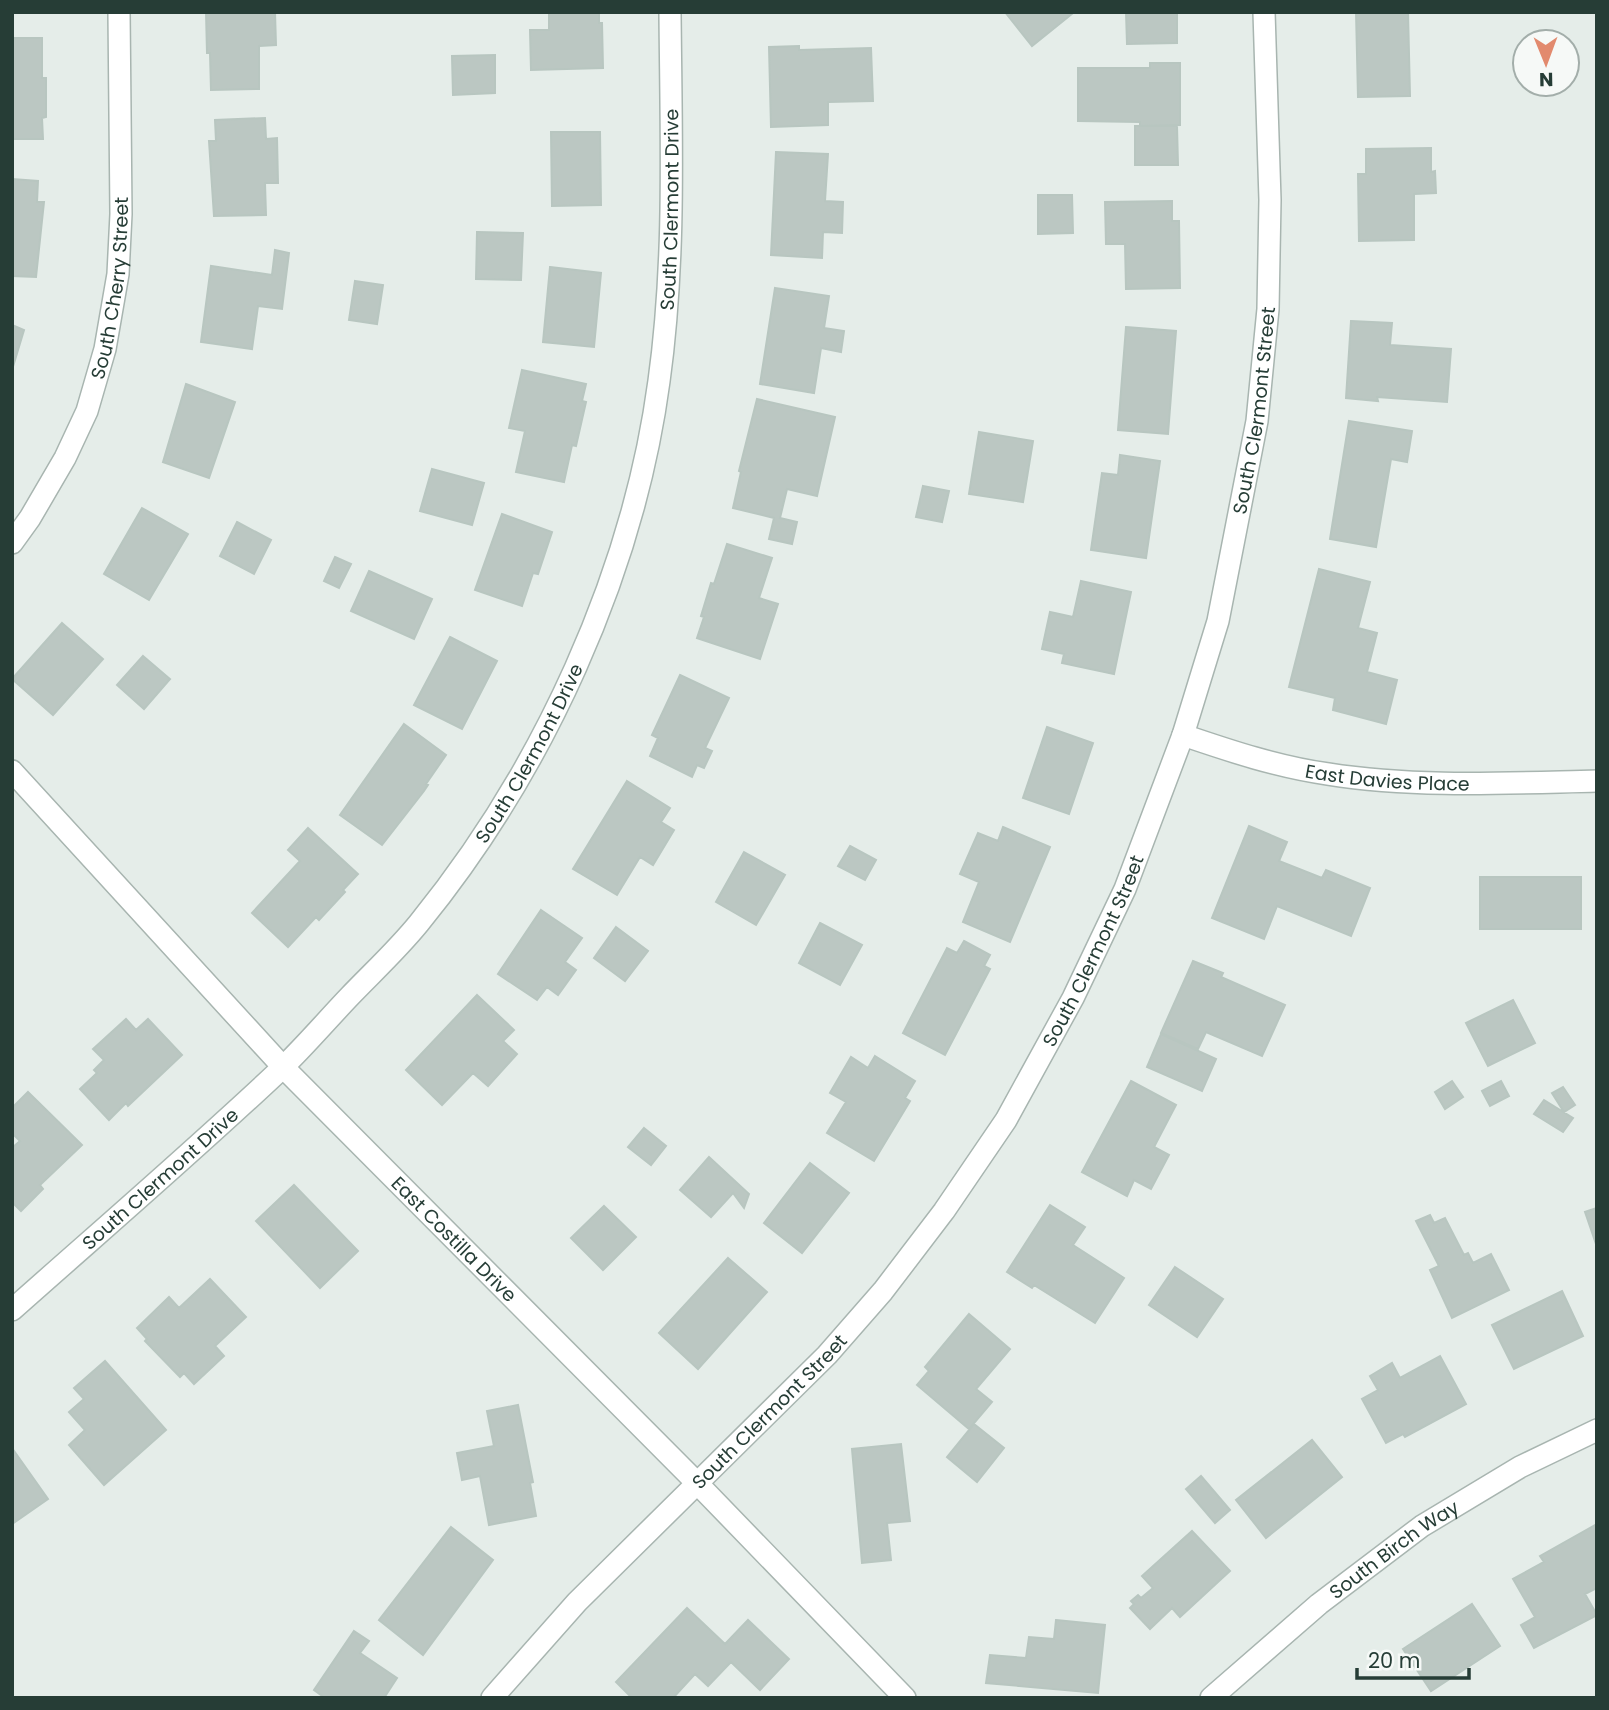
<svg xmlns="http://www.w3.org/2000/svg" width="1609" height="1710" font-family="Poppins,sans-serif">
  <style>
    .building { fill: #bbc7c2; stroke: #b8c6c0; stroke-width: 2 }
    .lines { fill: none; stroke-linecap: round; stroke-linejoin: round }
    .minor-casing { stroke: #a8b5b0; stroke-width: 24 }
    .minor { stroke: #fff; stroke-width: 21 }
    .labels { text-anchor: middle; stroke-width: 5; stroke-linejoin: round; paint-order: stroke }
    .street-label { font-size: 19px; fill: #263d36; stroke: #f6f9f7 }
  </style>
  <rect width="100%" height="100%" fill="#e5ede9"/>
  <!-- building -->
  <path class="building" d="M206,12H275L276,45L259,46V89L211,90L210,53H207Z
    M549,12H599V23H602L603,68L531,70L530,30H549Z
    M1005,12H1073V13L1032,46Z
    M1126,12H1177V43L1127,44Z
    M1356,12H1408L1410,96L1358,97Z
    M12,38H42V78H46V117L42,118L43,139H12Z
    M799,46V50L871,48L873,101L828,102V125L771,127L769,47Z
    M495,55V93L453,95L452,56Z
    M1150,63H1180V125L1140,126V122L1078,121V68H1150Z
    M265,118L266,139L277,138L278,183H265L266,215L214,216L209,141H216L215,120Z
    M1135,126H1177L1178,165H1135Z
    M551,132H600L601,205L552,206Z
    M1431,148V172L1435,171L1436,193L1414,194V240L1359,241L1358,174H1366V149Z
    M776,152L828,154L825,201L843,202L842,233L823,232L822,258L771,255Z
    M12,179L38,181L37,202H44L36,277L12,276Z
    M1038,195H1072L1073,233L1038,234Z
    M1172,201V221H1179L1180,288L1126,289L1125,244H1106L1105,202Z
    M477,232L523,233L521,280L476,279Z
    M275,250L289,253L282,309L258,306L252,349L201,342L211,266L272,275Z
    M550,267L601,273L594,347L543,342Z
    M355,281L383,285L377,324L349,320Z
    M775,288L829,296L824,328L844,331L841,352L821,348L814,393L760,384Z
    M1351,321L1392,323L1390,345L1451,349L1447,402L1377,397L1378,401L1346,398Z
    M12,325L24,330L12,370Z
    M1126,327L1176,331L1168,434L1118,430Z
    M522,370L586,384L582,401L586,402L576,446L572,445L564,482L516,472L525,431L509,428Z
    M186,384L235,402L209,478L163,462Z
    M757,399L835,417L817,496L787,489L780,518L797,522L792,544L769,539L774,518L733,508L741,472L739,471Z
    M1349,421L1412,431L1407,462L1391,459L1376,547L1330,539Z
    M979,432L1033,441L1023,502L969,494Z
    M1120,455L1160,461L1146,558L1091,550L1102,473L1118,475Z
    M432,469L484,483L472,525L420,511Z
    M923,486L949,491L942,522L916,517Z
    M142,508L188,534L149,600L104,574Z
    M502,514L552,532L538,574L533,573L522,606L475,590Z
    M237,522L271,540L254,574L220,556Z
    M727,544L772,558L759,598L778,604L760,659L697,638L704,617L701,616L711,583L714,584Z
    M335,557L351,564L339,588L324,581Z
    M1319,569L1370,582L1358,628L1377,633L1367,672L1397,680L1386,724L1333,710L1335,698L1289,687Z
    M369,571L432,599L414,639L351,611Z
    M1081,581L1131,592L1114,674L1062,663L1064,654L1042,649L1050,612L1073,617Z
    M62,623L103,659L53,715L12,679Z
    M450,637L497,661L462,729L414,705Z
    M143,656L170,679L144,709L117,685Z
    M680,675L729,698L705,748L712,751L704,768L697,765L692,777L650,756L658,738L652,735Z
    M404,724L446,755L426,784L428,785L424,791L382,845L340,815Z
    M1047,727L1093,743L1069,814L1023,798Z
    M627,781L670,808L661,822L674,830L653,865L640,857L617,895L573,869Z
    M1249,826L1287,842L1279,861L1322,878L1326,870L1370,888L1351,936L1277,906L1264,939L1212,918Z
    M1003,827L1050,847L1010,942L963,922L979,882L960,874L978,833L998,841Z
    M308,828L358,874L343,890L345,892L319,920L316,917L288,947L252,913L300,861L288,850Z
    M850,846L876,860L865,880L838,866Z
    M744,852L785,875L756,925L716,902Z
    M1480,877H1581V929H1480Z
    M541,910L582,938L565,962L576,970L558,995L547,987L537,1000L498,974Z
    M820,923L862,945L840,985L799,963Z
    M616,927L648,951L625,981L594,958Z
    M964,941L990,955L984,966L990,969L945,1055L903,1033L947,948L957,953Z
    M1193,961L1223,973L1221,977L1285,1005L1262,1056L1206,1032L1198,1049L1161,1033Z
    M477,995L514,1030L503,1041L517,1054L488,1086L473,1073L442,1105L406,1070Z
    M1513,1000L1535,1043L1488,1066L1466,1023Z
    M126,1019L136,1030L148,1019L182,1055L128,1106L126,1103L109,1120L80,1089L97,1073L94,1070L104,1060L93,1049Z
    M1161,1034L1216,1059L1202,1091L1147,1067Z
    M875,1056L915,1081L905,1098L910,1101L874,1161L827,1133L846,1102L830,1093L851,1057L868,1068Z
    M1131,1081L1176,1105L1154,1147L1169,1155L1151,1189L1134,1180L1127,1196L1082,1172Z
    M1452,1081L1463,1097L1445,1109L1435,1092Z
    M1501,1081L1509,1096L1490,1106L1482,1091Z
    M1563,1087L1575,1105L1564,1112L1552,1093Z
    M28,1092L82,1145L40,1185L43,1189L21,1211L12,1202V1148L20,1141L12,1133V1108Z
    M1544,1100L1573,1118L1563,1132L1534,1114Z
    M644,1128L666,1146L651,1165L628,1147Z
    M709,1157L749,1194L744,1208L733,1193L711,1217L680,1190Z
    M810,1163L849,1193L802,1253L764,1223Z
    M294,1185L358,1251L320,1288L256,1221Z
    M1050,1205L1085,1227L1073,1245L1124,1278L1095,1323L1034,1285L1032,1288L1007,1272Z
    M604,1206L636,1237L603,1270L571,1238Z
    M1597,1208V1247L1585,1212Z
    M1430,1215L1434,1223L1445,1218L1464,1255L1468,1253L1473,1263L1491,1254L1509,1290L1452,1318L1430,1270L1439,1266L1416,1221Z
    M728,1258L767,1292L698,1369L659,1333Z
    M1175,1267L1223,1299L1197,1337L1149,1305Z
    M210,1279L246,1317L215,1346L224,1356L194,1384L184,1373L180,1377L145,1341L147,1339L137,1328L169,1297L179,1308Z
    M1562,1291L1583,1336L1514,1369L1492,1325Z
    M969,1314L1010,1349L976,1389L992,1402L969,1429L917,1385L929,1371L925,1367Z
    M1440,1356L1466,1404L1405,1437L1403,1434L1386,1443L1362,1399L1378,1390L1370,1376L1392,1363L1400,1378Z
    M105,1361L166,1430L104,1485L69,1445L85,1430L69,1412L84,1399L74,1388Z
    M518,1405L533,1482L530,1483L536,1516L489,1525L480,1476L462,1480L457,1453L494,1446L487,1411Z
    M974,1424L1004,1448L977,1482L947,1457Z
    M1312,1440L1342,1477L1266,1538L1236,1500Z
    M901,1444L910,1521L887,1523L891,1560L862,1563L852,1449Z
    M12,1448L48,1499L12,1524Z
    M1201,1476L1230,1510L1215,1523L1186,1489Z
    M1597,1524V1588L1585,1594L1597,1615L1534,1648L1521,1625L1535,1617L1513,1579L1544,1562L1540,1556Z
    M451,1527L493,1560L423,1655L379,1620Z
    M1192,1531L1230,1571L1180,1617L1172,1608L1150,1629L1130,1608L1134,1604L1131,1601L1138,1595L1141,1598L1153,1588L1142,1576Z
    M1472,1604L1500,1646L1431,1691L1403,1649Z
    M687,1608L725,1644L748,1620L789,1659L760,1690L731,1662L708,1686L695,1674L673,1698H632L616,1682Z
    M1056,1620L1105,1625L1098,1693L986,1683L990,1655L1026,1658L1029,1637L1054,1639Z
    M354,1631L369,1641L360,1653L397,1678L384,1698H325L314,1690Z"/>
  <g class="lines">
    <defs>
      <g id="minor">
        <path id="s1" d="M12,543L30,518L65,458L87,411L105,349L118,274L121,214L119,12"/>
        <path id="s2" d="M1183,735C1230,751 1278,767 1328,774C1417,788 1507,783 1597,781"/>
        <path id="s3" d="M12,771L283,1067L696,1482L905,1698"/>
        <path id="s4" d="M12,1310C102,1230 194,1151 281,1069C305,1046 327,1020 350,996C373,972 398,949 419,923C542,772 633,575 659,381C676,259 671,135 670,12"/>
        <path id="s5" d="M492,1698L577,1602L827,1355L883,1291L944,1211L1006,1120L1073,998L1125,889L1183,735L1218,621L1257,421L1268,309L1270,200L1264,12"/>
        <path id="s6" d="M1211,1698L1319,1604L1422,1526L1520,1467L1597,1430"/>
      </g>
    </defs>
    <!-- minor casing -->
    <use href="#minor" class="minor-casing"/>
    <!-- minor -->
    <use href="#minor" class="minor"/>
  </g>
  <g class="labels">
    <!-- street labels -->
    <g class="street-label">
      <text dy="7" stroke="none"><textPath href="#s4" startOffset="1334">South Clermont Drive</textPath></text>
      <text dy="7" stroke="none"><textPath href="#s1" startOffset="278">South Cherry Street</textPath></text>
      <text dy="7" stroke="none"><textPath href="#s5" startOffset="1533">South Clermont Street</textPath></text>
      <text dy="7" stroke="none"><textPath href="#s4" startOffset="765">South Clermont Drive</textPath></text>
      <text dy="7" stroke="none"><textPath href="#s2" startOffset="210">East Davies Place</textPath></text>
      <text dy="7" stroke="none"><textPath href="#s5" startOffset="966">South Clermont Street</textPath></text>
      <text dy="7" stroke="none"><textPath href="#s4" startOffset="198">South Clermont Drive</textPath></text>
      <text dy="7" stroke="none"><textPath href="#s3" startOffset="644">East Costilla Drive</textPath></text>
      <text dy="7" stroke="none"><textPath href="#s5" startOffset="399">South Clermont Street</textPath></text>
      <text dy="7" stroke="none"><textPath href="#s6" startOffset="236">South Birch Way</textPath></text>
    </g>
  </g>
  <!-- border -->
  <rect width="1609" height="1710" fill="none" stroke="#263d36" stroke-width="28"/>
  <!-- north arrow -->
  <g transform="translate(1546 63) rotate(179)"><circle r="33" fill="#f6f9f7" stroke="#a3aeaa" stroke-width="2"/>
  <path d="M0-5L12 26L0 18L-12 26Z" fill="#e28a6e"/>
  <text y="-10" font-size="19" font-weight="bold" text-anchor="middle" fill="#263d36">N</text>
  </g>
  <!-- scale -->
  <path d="M1357 1668v10h112v-10" fill="none" stroke="#263d36" stroke-width="3.5"/>
  <text x="1368" y="1668" font-size="21" fill="#263d36" stroke="#f6f9f7" stroke-width="5" paint-order="stroke">20 m</text>
</svg>
